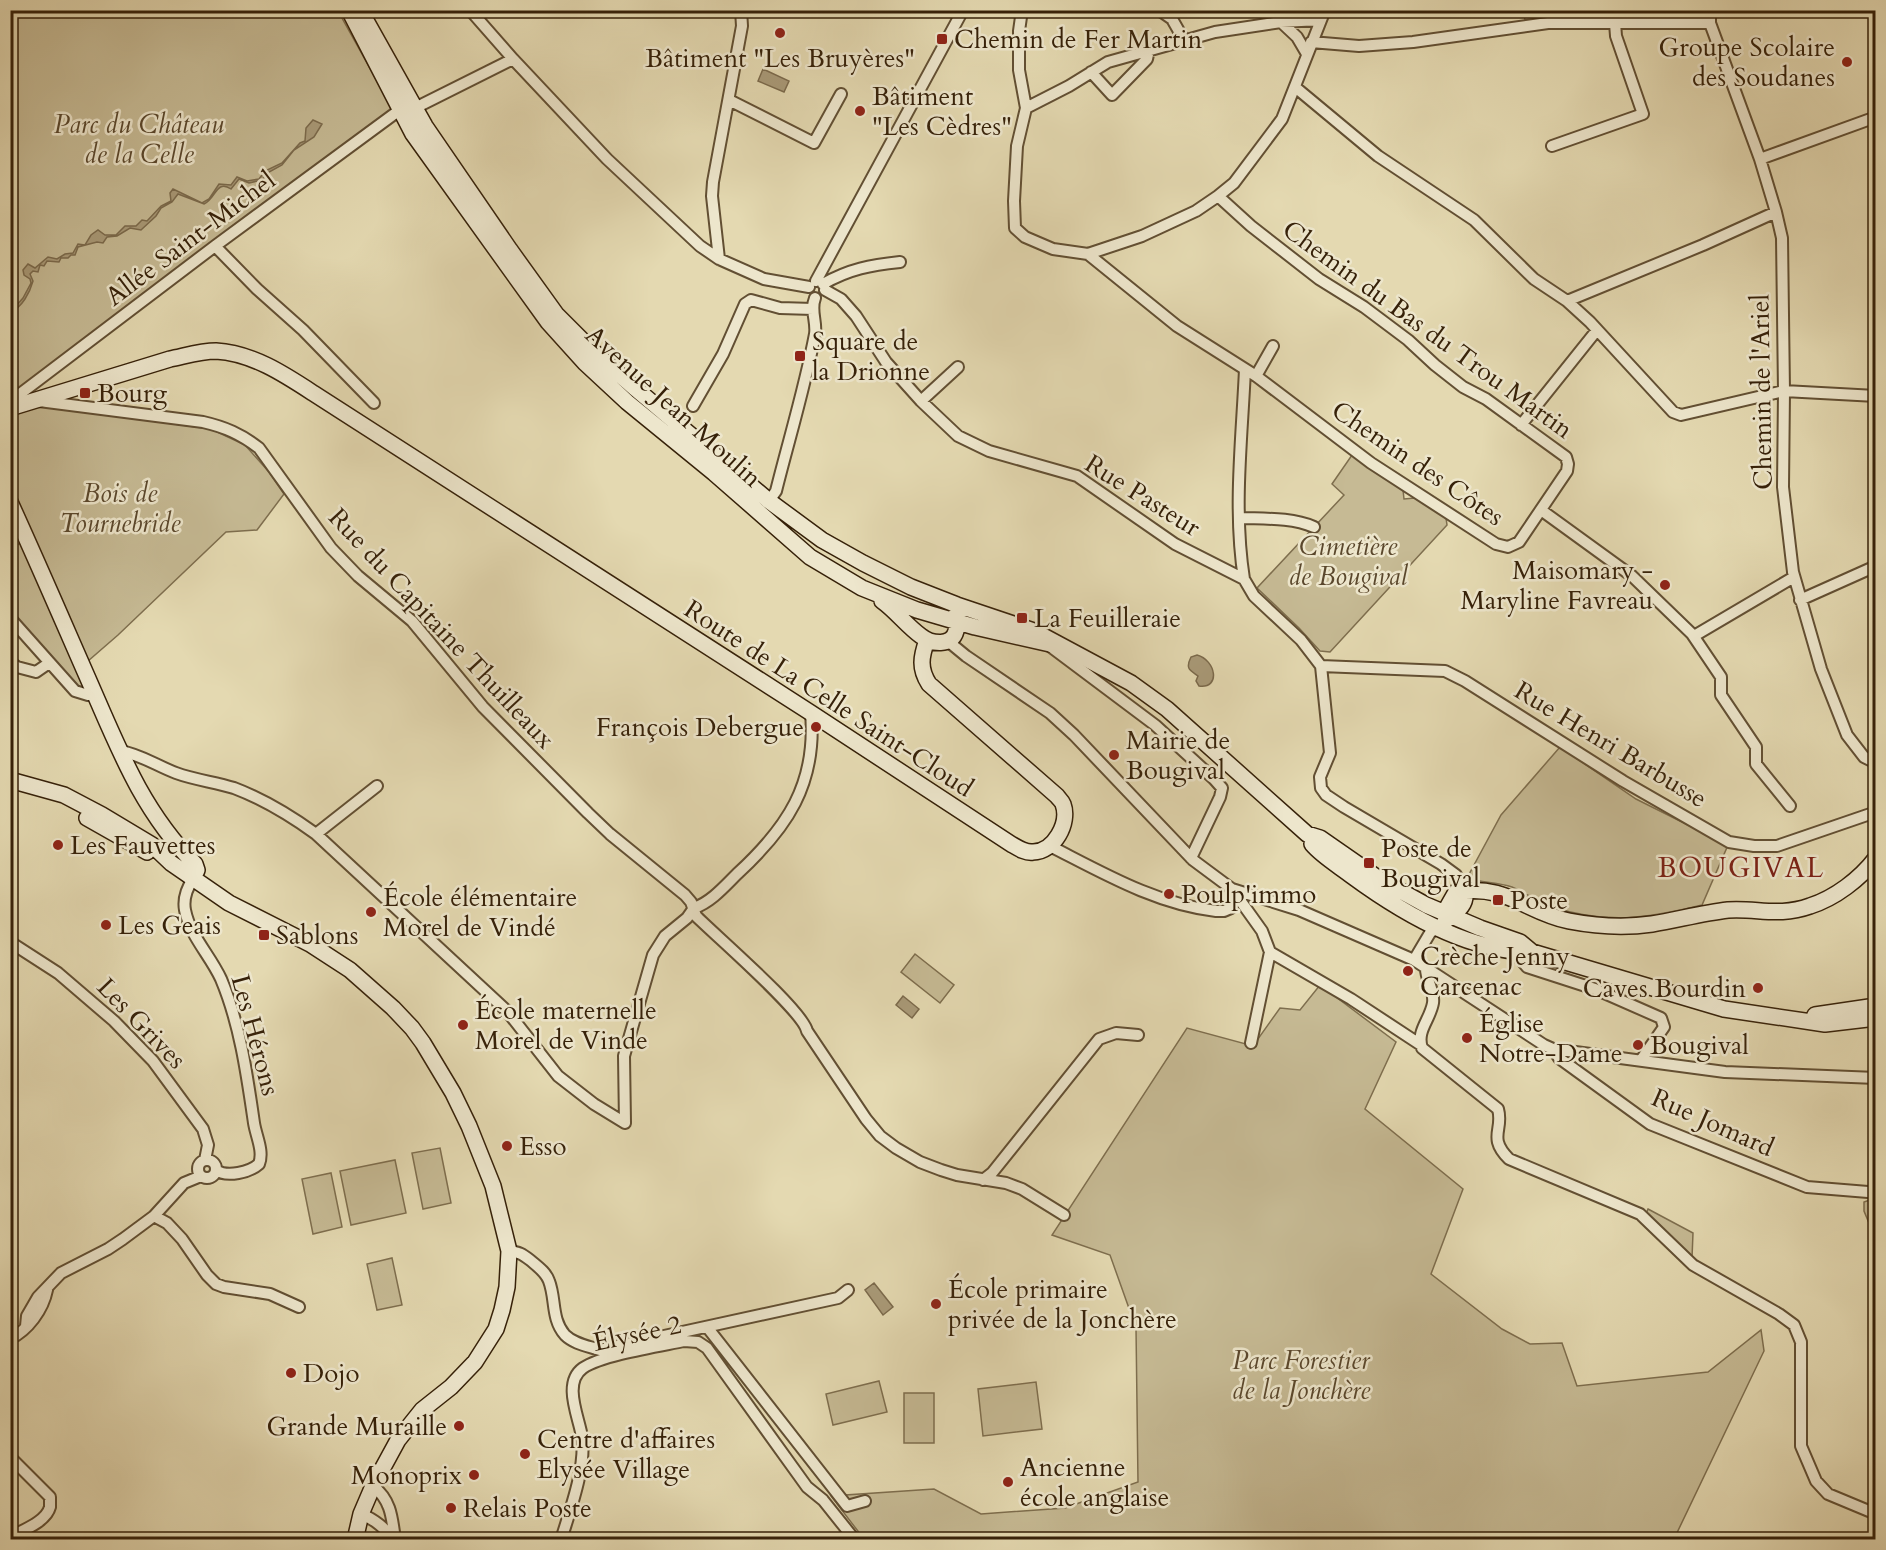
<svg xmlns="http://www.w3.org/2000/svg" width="1886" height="1550" font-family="Cardo,serif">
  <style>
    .green { fill: #c6ba94; stroke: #7e6e4e; stroke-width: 1.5 }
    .water { fill: #a99a78; stroke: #7b6a4c; stroke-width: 1.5 }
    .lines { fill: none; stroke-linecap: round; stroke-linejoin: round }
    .street-casing { stroke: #624f33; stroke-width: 14 }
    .secondary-casing { stroke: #362109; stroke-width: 18 }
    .street { stroke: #ede6cc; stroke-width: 10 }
    .secondary { stroke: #ede6cc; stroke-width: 15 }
    .poi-dot { fill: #8f2418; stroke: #ede6cc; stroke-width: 2 }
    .labels { text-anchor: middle; stroke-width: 5; stroke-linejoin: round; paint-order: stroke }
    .poi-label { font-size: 26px; fill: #362109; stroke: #ede6cc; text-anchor: start }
    .park-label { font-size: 26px; font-style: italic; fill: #5a472c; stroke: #ede6cc }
    .street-label { font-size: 26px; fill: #362109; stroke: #ede6cc }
    .quarter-label { font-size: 28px; letter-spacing: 1.5px; fill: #7a1f14; stroke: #ede6cc }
  </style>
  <rect width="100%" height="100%" fill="#e4d9b1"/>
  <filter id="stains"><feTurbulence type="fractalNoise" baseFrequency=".00333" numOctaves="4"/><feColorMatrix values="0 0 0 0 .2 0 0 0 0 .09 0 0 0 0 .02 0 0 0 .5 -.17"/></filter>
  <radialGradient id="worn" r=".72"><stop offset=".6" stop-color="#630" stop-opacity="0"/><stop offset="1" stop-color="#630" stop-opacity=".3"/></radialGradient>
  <!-- green -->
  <path class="green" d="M11,11H338L392,108L382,118L11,395Z
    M1524,11H1562L1563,18L1525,22Z
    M41,406L211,429L245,445L269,472L284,494L257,530L226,532L118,635L88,661L11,485L10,416Z
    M1352,455L1403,490L1404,499L1415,498L1446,518L1447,525L1330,652L1320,651L1299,628L1257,588L1344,495L1332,484Z
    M22,542L88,685L79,689L30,636L11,610L10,549Z
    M1560,747L1636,799L1728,845L1702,905C1649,918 1607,925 1553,907C1539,903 1526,893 1512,887C1497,882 1482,883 1467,878L1501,815Z
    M915,954L954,985L940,1003L901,972Z
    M1320,985L1396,1042L1365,1109L1463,1189L1431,1274L1502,1329L1530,1344L1562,1343L1577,1386L1708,1372L1761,1330L1764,1351L1674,1539H864L831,1496L934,1489L981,1514L1065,1508L1138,1482L1136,1328L1110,1255L1052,1235L1187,1028L1253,1046L1280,1008L1300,1010Z
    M440,1148L451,1203L423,1209L412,1153Z
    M395,1160L406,1213L351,1225L340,1171Z
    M331,1173L342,1227L313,1234L302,1179Z
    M1875,1198V1221L1869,1223L1864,1211V1202Z
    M1648,1209L1693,1233L1692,1258L1646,1214Z
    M392,1258L402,1305L377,1310L367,1264Z
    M879,1381L887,1412L833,1425L826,1394Z
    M1036,1382L1042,1429L983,1436L978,1389Z
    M904,1393H934V1443H904Z"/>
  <!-- water -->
  <path class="water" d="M763,69L789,81L784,92L758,81Z
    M313,120L322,124L314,137L294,150L282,165L269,172L262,180L249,183L239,179L231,189C216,179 216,199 204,204L178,194L172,202L161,208L156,216L141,230L130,228L117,236L107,237L103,243L97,242L78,247L75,255H71L68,258H61L59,262L47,261L44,266L40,265L38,272L33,271L30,274L33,281C30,292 22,308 11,311V306L15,307L23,298L31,283L30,279L24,275L23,270L28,264L35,268L48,257L57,259L65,254L73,253L78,244L85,245L91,235L98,230L105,235H116L125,226H136L142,220L147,221L161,206L171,201L170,193L173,189L202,203L209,199L219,184L231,185L237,177L247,181L259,179L265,171L282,163L300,143L305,141L306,128Z
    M1197,655C1216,660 1221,689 1199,686L1196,681L1198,676C1190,670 1185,669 1191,657Z
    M903,996L919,1009L912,1018L896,1005Z
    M874,1283L893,1307L883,1315L865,1290Z"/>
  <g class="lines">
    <defs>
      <path id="street" d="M470,10L513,59
        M1022,10L1019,31V70L1026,108L1017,146L1014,201L1015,228L1025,237L1053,249L1088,254L1142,236L1196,211L1218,196L1234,183L1282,119L1325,10
        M1159,10L1172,19L1184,40
        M1710,10V23L1760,159L1776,212L1782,238L1784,391L1783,487L1793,572L1821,669L1847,735L1864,757L1876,763
        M1281,22L1297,37L1307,54
        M1311,42L1359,46L1413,42L1548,23H1710
        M1091,72L1112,95L1147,59L1149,50
        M1295,87L1378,156L1474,220L1534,279L1567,301L1590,322L1673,412L1681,415L1784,391L1876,396
        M729,100L814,143L841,94
        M415,108L513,59L607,159L700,246L719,259L764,279L809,287
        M1026,108L1069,86L1108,62L1215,32L1281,22L1321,20
        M1552,146L1643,114L1616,36L1615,23
        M1760,159L1876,117
        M215,246L257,289L303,330L374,403
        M1088,254L1177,326L1256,376L1371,463L1496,544L1508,547L1519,542L1567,471L1568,464L1566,457L1486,399L1463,387L1435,365L1408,340L1364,307L1319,279L1251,226L1218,196
        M719,259L712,196L713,182L742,26L741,10
        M816,281L963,10
        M823,284C849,269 871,265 900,262
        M825,290L841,299L856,316L886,362L921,401L958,436L989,451L1077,476L1175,544L1244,579L1254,596L1301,640L1321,666
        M1567,301L1703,245L1776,212
        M1256,376L1273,346
        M39,401L203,422C225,427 241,434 259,448L331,548L358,576L412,621L483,707L588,813L610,834L685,895L691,902L696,916C716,936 803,1011 807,1031L866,1119L880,1136L896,1148L920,1162L941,1170L957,1175L1006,1183L1022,1189L1064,1215
        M921,401L958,367
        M693,406L723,354L745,304L751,300L780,308L813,309
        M10,408L20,394L215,246L401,109
        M1521,425L1597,330
        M769,501L776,491C789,439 805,387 815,334C817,322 810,310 815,298
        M1541,510L1632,576L1692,634L1721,677V695L1756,747V764L1790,806
        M1239,518C1263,519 1291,517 1314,527
        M1244,579C1233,510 1242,438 1245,369
        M1800,600L1876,566
        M10,618L75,691L88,695L94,692
        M1694,636L1794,577
        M949,642L966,656L1050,713L1074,735L1193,860L1232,889L1299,910L1414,960L1544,1045L1553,1049L1725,1072L1876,1078
        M1047,644L1155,725L1214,779L1222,788L1220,797L1191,858
        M10,662L17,667L36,672L49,663
        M1321,666L1445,671L1465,681L1623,781L1729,842L1754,846H1777L1876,812
        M1321,666L1330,753L1320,777L1321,788L1326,795L1344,807L1441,864L1456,875L1465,891
        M120,751C140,754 157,766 176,773C195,780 215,782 234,788C263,799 291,816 316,834L507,1011L558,1076L594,1104L625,1123
        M316,834L377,786
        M1050,846C1103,873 1156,904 1216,911H1224L1231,908
        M193,879C187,888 183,899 185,910C190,936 210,955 221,979C240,1024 247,1075 254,1123C256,1136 264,1151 259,1164C250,1172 227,1178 216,1170
        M1232,889L1262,931L1270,952L1351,999L1421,1045
        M694,908C711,902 724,887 737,874C787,828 817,784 811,713
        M10,942L58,973L114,1021L153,1061L203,1129L208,1145L205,1160
        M1514,952L1527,967L1595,989L1661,1018L1664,1027L1641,1060
        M1414,960L1430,933L1436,928
        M1426,967C1425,979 1435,990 1433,1003C1430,1020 1416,1031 1422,1048L1498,1109C1504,1130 1487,1137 1509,1159L1640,1214L1693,1265L1779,1314L1794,1325L1801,1342V1446L1816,1481L1828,1494L1876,1514
        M1251,1043L1270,952
        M1553,1049L1559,1058L1650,1124L1807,1187L1868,1192L1876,1190
        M625,1123L624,1056L653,955L665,936L687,918L694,908
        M198 1169a9 9 0 1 1 18 0a9 9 0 1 1-18 0Z
        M983,1180L992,1173L1099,1039L1116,1033L1138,1035
        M154,1216L167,1223L182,1239L207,1275L216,1284L224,1287L270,1294L299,1307
        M509,1251C519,1252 522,1254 530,1260C537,1266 546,1272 549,1281C556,1299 551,1319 565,1335C574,1344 588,1346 600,1350L838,1298L848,1290
        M26,1326L27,1316L38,1297L61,1273L108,1249L123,1239L154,1216L184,1183L201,1176
        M707,1327L847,1506L865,1501
        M10,1339C28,1330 43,1310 47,1290
        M10,1457L50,1497C50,1498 50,1507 50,1507C46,1522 23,1530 10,1537
        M373,1486C391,1500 392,1517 395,1540
        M361,1514C376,1520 384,1528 395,1540
        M561,1540C570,1510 586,1468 582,1437C579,1417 562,1383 583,1368C602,1355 660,1346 684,1341L698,1342L707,1348L807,1487L823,1500L855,1540"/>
      <path id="secondary" d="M349,10L413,134L548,322L585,363L627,402L714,473L810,557L862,588L917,610L975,627L1050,644
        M360,10L425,126L510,250L556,314L595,353L636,389L769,501L822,540L863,563L911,587L957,605L1034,631L1131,683L1167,709L1307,834L1320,838L1379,879L1426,905L1480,928L1520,942L1532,952
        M10,408L170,359C185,356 201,351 216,351C252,353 284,374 313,393L811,713L1011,844C1018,848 1025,853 1033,852C1054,852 1070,823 1063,804C1062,801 1059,799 1057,796L929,684C919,668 921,657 927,640
        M10,502C36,559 61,617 86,674C117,744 140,809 195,864L197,870L193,879
        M882,601C896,611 907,626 921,636C931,644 952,647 956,631C957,625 956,618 957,612
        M10,780L64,795L102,815L152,845L171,863L229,903L310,944L350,970L393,1008L412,1028L423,1043L453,1093L469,1126L493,1186L509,1251L507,1287L502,1310L496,1329L475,1362L451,1387L422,1410L398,1440L373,1486L361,1514L355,1540
        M87,818L147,852
        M1312,844C1322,856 1339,866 1352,876C1401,912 1469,952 1532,952L1724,1009L1825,1024L1876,1018
        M1451,916L1448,906L1456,892C1508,884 1525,912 1569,921C1595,926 1625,928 1652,924C1677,920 1702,913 1728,910C1758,908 1779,917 1810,906C1835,898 1860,879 1876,858
        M1445,921C1456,912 1467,906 1465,891
        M1815,1015L1876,1006"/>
    </defs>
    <!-- street casing -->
    <use href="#street" class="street-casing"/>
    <!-- secondary casing -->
    <use href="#secondary" class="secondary-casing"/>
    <!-- street -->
    <use href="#street" class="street"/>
    <!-- secondary -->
    <use href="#secondary" class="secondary"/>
  </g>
  <!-- markers -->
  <g class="poi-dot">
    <circle cx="780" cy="33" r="6"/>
    <rect x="936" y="33" width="12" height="12" rx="3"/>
    <circle cx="1847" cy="62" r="6"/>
    <circle cx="860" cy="111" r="6"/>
    <rect x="794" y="350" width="12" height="12" rx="3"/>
    <rect x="79" y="387" width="12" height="12" rx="3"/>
    <circle cx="1665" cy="585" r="6"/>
    <rect x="1016" y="612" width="12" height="12" rx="3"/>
    <circle cx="816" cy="727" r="6"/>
    <circle cx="1114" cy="755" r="6"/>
    <circle cx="58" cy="845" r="6"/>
    <rect x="1363" y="857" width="12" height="12" rx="3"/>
    <circle cx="1169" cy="894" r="6"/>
    <rect x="1492" y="894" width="12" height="12" rx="3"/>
    <circle cx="371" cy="912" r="6"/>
    <circle cx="106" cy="925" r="6"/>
    <rect x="258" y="929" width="12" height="12" rx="3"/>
    <circle cx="1408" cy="971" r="6"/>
    <circle cx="1758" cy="988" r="6"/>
    <circle cx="463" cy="1025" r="6"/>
    <circle cx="1467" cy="1038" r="6"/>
    <circle cx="1638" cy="1045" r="6"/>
    <circle cx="507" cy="1146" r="6"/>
    <circle cx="936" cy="1304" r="6"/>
    <circle cx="291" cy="1373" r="6"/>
    <circle cx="459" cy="1426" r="6"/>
    <circle cx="525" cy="1454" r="6"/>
    <circle cx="474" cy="1475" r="6"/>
    <circle cx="1008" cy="1482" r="6"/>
    <circle cx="451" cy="1508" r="6"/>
  </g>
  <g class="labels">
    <!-- poi labels -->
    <g class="poi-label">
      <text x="954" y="48">Chemin de Fer Martin</text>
      <text x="1835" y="56" text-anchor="end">Groupe Scolaire<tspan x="1835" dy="30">des Soudanes</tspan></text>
      <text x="780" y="67" text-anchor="middle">Bâtiment "Les Bruyères"</text>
      <text x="872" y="105">Bâtiment<tspan x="872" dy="30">"Les Cèdres"</tspan></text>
      <text x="812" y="350">Square de<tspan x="812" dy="30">la Drionne</tspan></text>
      <text x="97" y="402">Bourg</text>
      <text x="1653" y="579" text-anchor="end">Maisomary -<tspan x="1653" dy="30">Maryline Favreau</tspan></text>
      <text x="1034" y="627">La Feuilleraie</text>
      <text x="804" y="736" text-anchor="end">François Debergue</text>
      <text x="1126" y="749">Mairie de<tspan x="1126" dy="30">Bougival</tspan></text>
      <text x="70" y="854">Les Fauvettes</text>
      <text x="1381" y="857">Poste de<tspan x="1381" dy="30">Bougival</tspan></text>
      <text x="1181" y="903">Poulp'immo</text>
      <text x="383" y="906">École élémentaire<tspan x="383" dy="30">Morel de Vindé</tspan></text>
      <text x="1510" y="909">Poste</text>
      <text x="118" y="934">Les Geais</text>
      <text x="276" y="944">Sablons</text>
      <text x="1420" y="965">Crèche Jenny<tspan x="1420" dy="30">Carcenac</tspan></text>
      <text x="1746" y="997" text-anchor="end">Caves Bourdin</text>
      <text x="475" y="1019">École maternelle<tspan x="475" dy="30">Morel de Vinde</tspan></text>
      <text x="1479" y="1032">Église<tspan x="1479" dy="30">Notre-Dame</tspan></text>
      <text x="1650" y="1054">Bougival</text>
      <text x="519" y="1155">Esso</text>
      <text x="948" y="1298">École primaire<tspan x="948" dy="30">privée de la Jonchère</tspan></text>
      <text x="303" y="1382">Dojo</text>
      <text x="447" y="1435" text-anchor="end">Grande Muraille</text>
      <text x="537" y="1448">Centre d'affaires<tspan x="537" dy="30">Elysée Village</tspan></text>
      <text x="1020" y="1476">Ancienne<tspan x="1020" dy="30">école anglaise</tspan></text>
      <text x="462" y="1484" text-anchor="end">Monoprix</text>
      <text x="463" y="1517">Relais Poste</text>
    </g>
    <!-- park labels -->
    <g class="park-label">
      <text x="139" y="133">Parc du Château<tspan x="139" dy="30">de la Celle</tspan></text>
      <text x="120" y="502">Bois de<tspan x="120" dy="30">Tournebride</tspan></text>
      <text x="1348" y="555">Cimetière<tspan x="1348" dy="30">de Bougival</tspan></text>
      <text x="1301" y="1369">Parc Forestier<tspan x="1301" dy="30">de la Jonchère</tspan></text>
    </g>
    <!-- street labels -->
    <g class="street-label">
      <text transform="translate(190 238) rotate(-37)" y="9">Allée Saint-Michel</text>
      <text transform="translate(1428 329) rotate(36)" y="9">Chemin du Bas du Trou Martin</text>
      <text transform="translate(1761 392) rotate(-91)" y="9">Chemin de l'Ariel</text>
      <text transform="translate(674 406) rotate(42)" y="9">Avenue Jean Moulin</text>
      <text transform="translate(1418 463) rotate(34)" y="9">Chemin des Côtes</text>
      <text transform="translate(1143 495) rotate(32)" y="9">Rue Pasteur</text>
      <text transform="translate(442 628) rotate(47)" y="9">Rue du Capitaine Thuilleaux</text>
      <text transform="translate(829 698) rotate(33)" y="9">Route de La Celle Saint-Cloud</text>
      <text transform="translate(1611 744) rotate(31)" y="9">Rue Henri Barbusse</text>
      <text transform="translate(142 1023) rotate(46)" y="9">Les Grives</text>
      <text transform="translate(256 1035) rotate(75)" y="9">Les Hérons</text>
      <text transform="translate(1713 1122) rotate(24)" y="9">Rue Jomard</text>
      <text transform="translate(637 1333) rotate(-12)" y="9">Élysée 2</text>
    </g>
    <!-- quarter labels -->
    <g class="quarter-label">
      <text x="1741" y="877">BOUGIVAL</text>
    </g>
  </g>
  <!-- margin -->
  <rect width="1886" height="1550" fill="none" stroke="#e4d9b1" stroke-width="36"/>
  <rect x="12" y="12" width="1862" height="1526" fill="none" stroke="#362109" stroke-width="3"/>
  <rect x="18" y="18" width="1850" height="1514" fill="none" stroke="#362109" stroke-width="1.5"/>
  <rect width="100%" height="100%" filter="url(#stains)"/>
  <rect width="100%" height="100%" fill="url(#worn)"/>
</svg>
